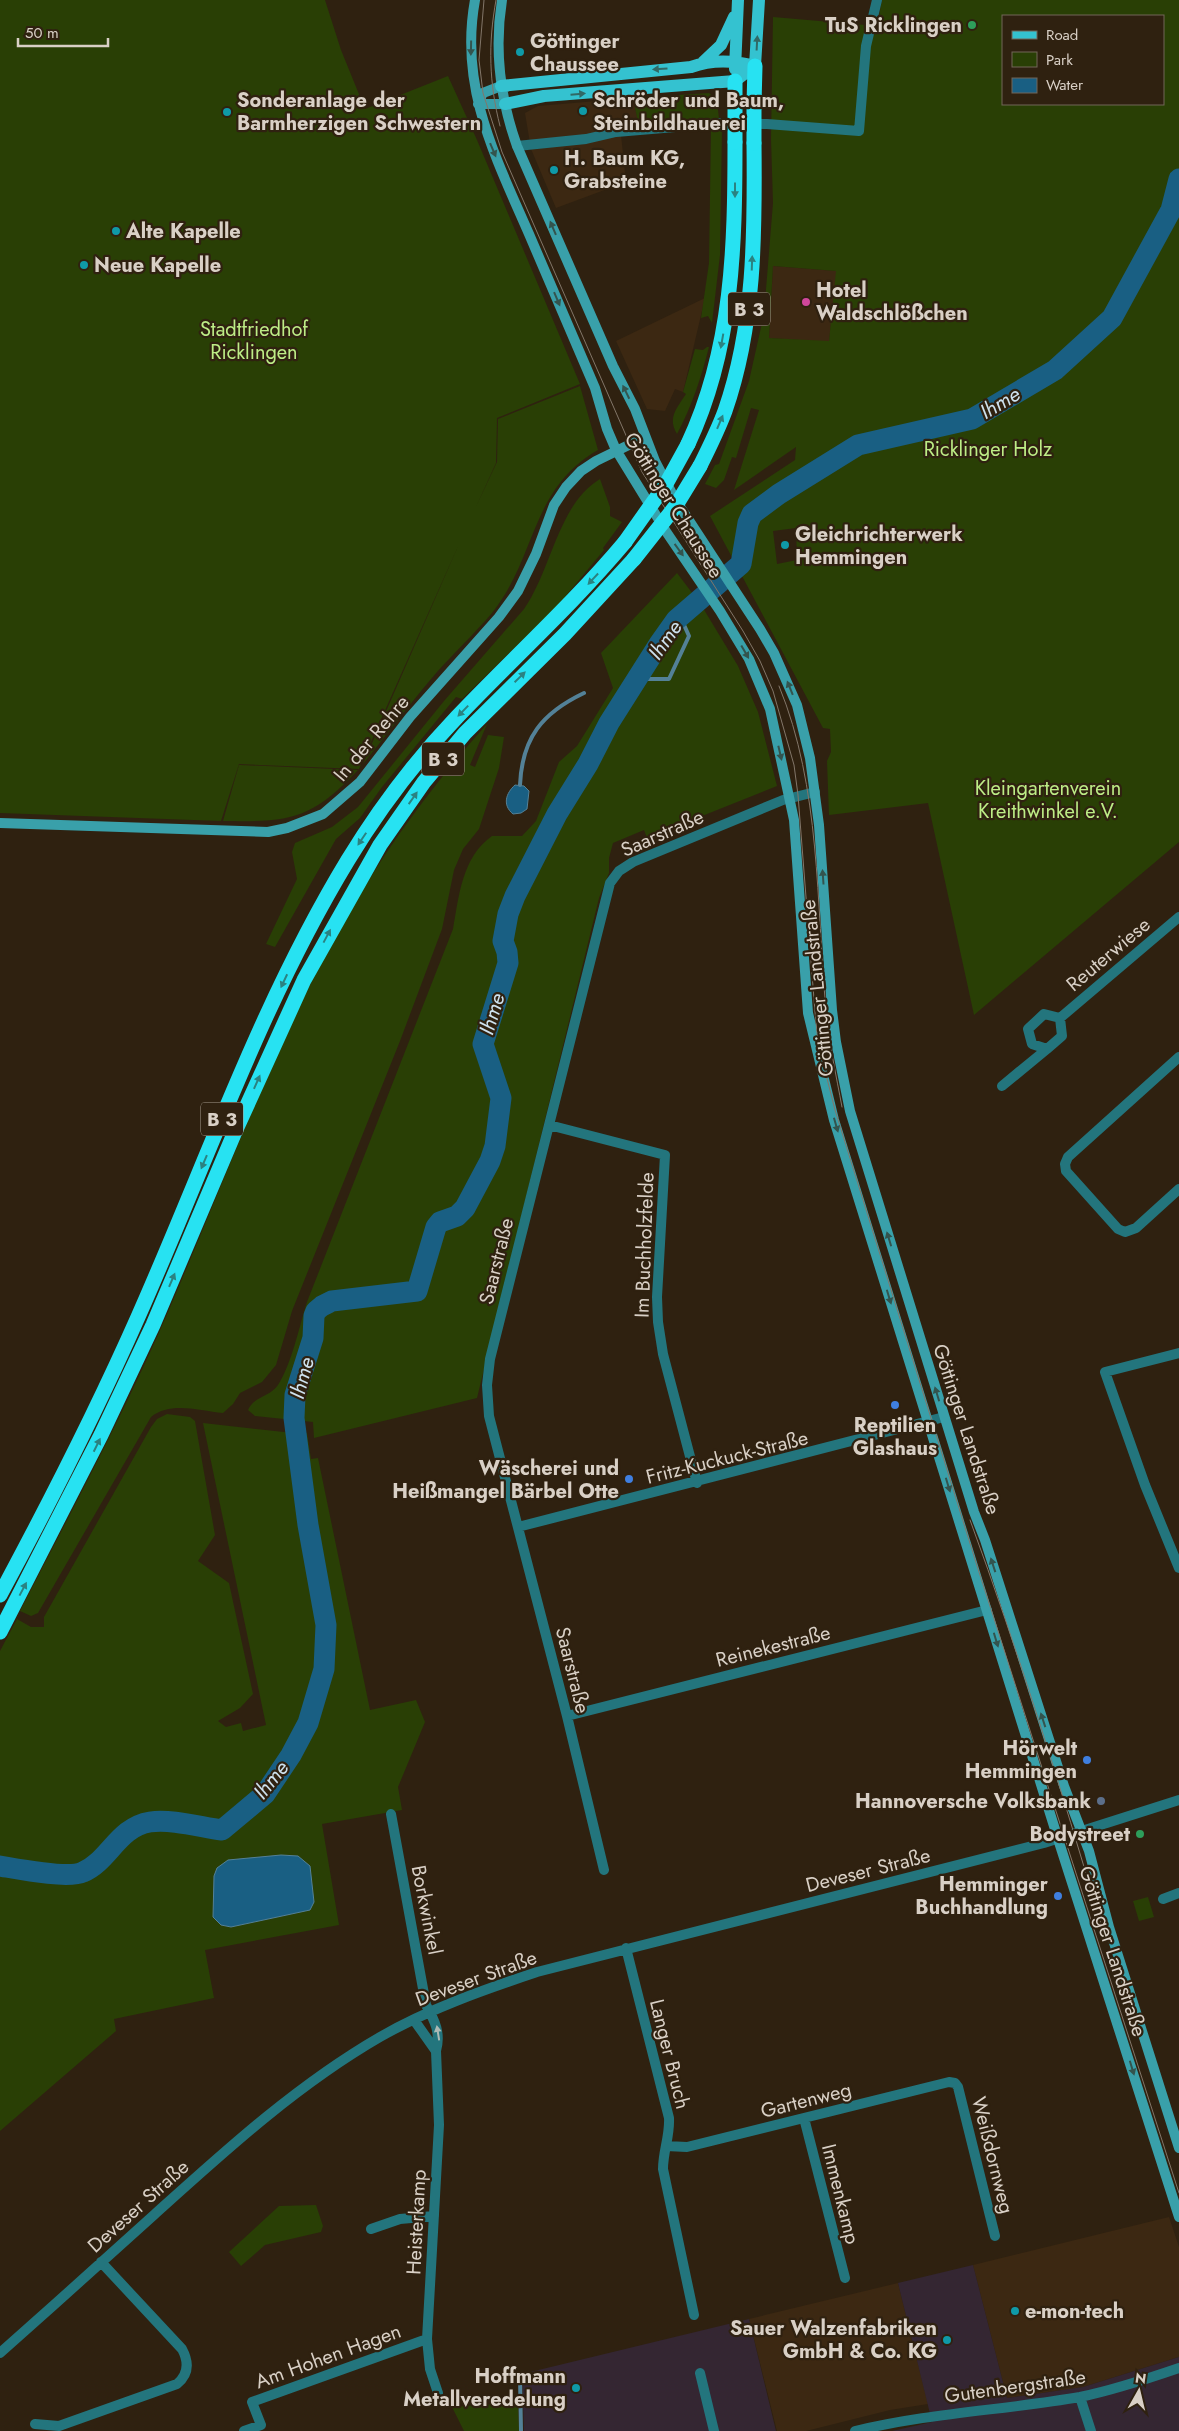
<svg xmlns="http://www.w3.org/2000/svg" width="1179" height="2431" font-family="Jost,sans-serif">
  <style>
    .built { fill: #3c2812 }
    .industrial { fill: #342632 }
    .green { fill: #293f05; fill-rule: evenodd }
    .water { fill: #195f83; stroke: #538197 }
    .lines { fill: none; stroke-linecap: round; stroke-linejoin: round }
    .stream { stroke: #538197; stroke-width: 4 }
    .river { stroke: #195f83; stroke-width: 21 }
    .street { stroke: #23757d; stroke-width: 10 }
    .secondary { stroke: #39a0aa; stroke-width: 10 }
    .primary { stroke: #34c2d0; stroke-width: 12 }
    .highway { stroke: #27e2f2; stroke-width: 15 }
    .tram { stroke: #827669; stroke-width: 1 }
    .highway-bridge { stroke: #27e2f2; stroke-width: 15 }
    .oneway { fill: #316966 }
    .oneway2 { fill: #33544e }
    .oneway3 { fill: #2b8281 }
    .oneway4 { fill: #acb9b4 }
    .leisure-dot { fill: #2e9e5b; stroke: #2f2110; stroke-width: 2 }
    .culture-dot { fill: #0f9aa8; stroke: #2f2110; stroke-width: 2 }
    .hotel-dot { fill: #d1479c; stroke: #2f2110; stroke-width: 2 }
    .shop-dot { fill: #3f7fe0; stroke: #2f2110; stroke-width: 2 }
    .service-dot { fill: #5c6f8a; stroke: #2f2110; stroke-width: 2 }
    .labels { text-anchor: middle; stroke-width: 4.5; stroke-linejoin: round; paint-order: stroke }
    .shield { fill: #2f2110; stroke: #a69c8f; stroke-width: 1 }
    .shield-label { font-size: 19px; font-weight: bold; fill: #d9d0c6 }
    .poi-label { font-size: 20px; font-weight: bold; fill: #d9d0c6; stroke: #2f2110; text-anchor: start }
    .park-label { font-size: 20px; fill: #bded86; stroke: #2f2110 }
    .street-label { font-size: 20px; fill: #d9d0c6; stroke: #2f2110 }
    .water-label { font-size: 21px; font-style: italic; fill: #cee2ef; stroke: #2f2110 }
  </style>
  <rect width="100%" height="100%" fill="#2f2110"/>
  <!-- built -->
  <path class="built" d="M633,98L641,133L621,135L626,182L556,208L531,149L525,113L538,106Z
    M773,266L837,271L829,342L769,338Z
    M705,298L683,392L675,389L665,411L647,409L616,341Z
    M1169,2217L1179,2247V2357L1083,2387L1007,2398L973,2265Z
    M898,2283L928,2404L890,2410L806,2431H777L749,2319Z"/>
  <!-- industrial -->
  <path class="industrial" d="M973,2265L1007,2398L1083,2387L1179,2357V2431H892L932,2422L898,2283Z
    M749,2319L776,2431H524L522,2374Z"/>
  <!-- green -->
  <path class="green" d="M0,0H325L341,50L365,109L448,76L477,140L580,384L497,418L496,463L475,509L497,462L498,419L580,386L598,450C530,489 537,557 492,613C475,633 455,652 437,672C412,701 388,733 363,764L459,544L359,769L239,764L221,821L0,813Z
    M882,0H1179V842L974,1015L928,803L829,815L827,761L831,752L830,729L823,728L710,516L795,460L796,447L734,490L759,410L751,408L736,458L732,457L724,480L716,488L705,484L715,465L719,464L749,381L764,314L773,203L771,139L773,17L877,26ZM1003,16H1163V104H1003ZM773,266L836,271L829,341L769,338ZM796,528L797,560L777,564L773,531Z
    M709,93L717,100L719,119L639,127L633,98Z
    M711,128H722L720,255L712,323L708,316L701,318L709,263Z
    M707,347H709C701,378 692,406 677,434C667,418 677,408 686,394L683,392L695,349L703,350Z
    M600,479L610,507V516L622,522L603,548L604,550L559,604L462,699L456,697L382,787L360,818L336,839L275,947L266,944L297,879L292,852L295,843L332,827L358,807L444,701L524,609C552,569 558,504 600,479Z
    M677,573L696,598C648,643 618,704 587,761C569,792 550,822 534,853L539,856C555,825 574,797 591,767C624,710 651,648 700,603L738,666L758,712L777,786L647,838L644,830L613,843L609,858V873L599,898L477,1398L314,1438L313,1422L255,1416L248,1410C254,1396 270,1397 278,1385C292,1363 299,1327 307,1302L453,929C459,896 462,857 492,836H522L536,821L559,762L577,746L613,688L601,653Z
    M487,724L470,765L475,767L488,735L504,737L499,768L479,829L463,849L454,870L442,929L400,1041L292,1311L276,1365L262,1382L240,1393L233,1404L223,1413C199,1411 171,1401 151,1417L38,1613L31,1616L20,1611C71,1512 124,1414 168,1312C226,1178 276,1038 350,911C389,844 435,782 487,724Z
    M239,765H240L358,770C311,820 290,822 223,821Z
    M167,1414L190,1417L195,1421L215,1535L198,1561L229,1583L253,1694L240,1708L218,1721L226,1727L241,1723L243,1731L266,1725L203,1423L293,1433L297,1477L323,1625L321,1669L305,1722L289,1753L296,1752L311,1724L327,1670L329,1623L298,1433H307L311,1459L318,1458L370,1710L416,1700L425,1722L398,1787L402,1810L322,1824L339,1925L205,1950L214,1998L114,2019L116,2031L0,2131V1651L17,1619L31,1627H44V1617L151,1427L157,1419ZM281,1855C303,1876 316,1877 310,1910L231,1927L221,1925L213,1917L214,1876L229,1860Z
    M1148,1897L1154,1917L1139,1921L1133,1901Z
    M316,2205L323,2226L321,2232L265,2245L241,2266L229,2252L279,2206Z
    M518,2402L519,2431H464L452,2407Z"/>
  <!-- water -->
  <path class="water" d="M515,785L524,786L529,791L527,809L521,813L513,814C502,805 506,793 515,785Z
    M281,1855L298,1856L310,1866L314,1902L310,1910L231,1927L221,1925L213,1917L214,1876L217,1868L228,1860Z"/>
  <g class="lines">
    <!-- stream -->
    <path class="stream" d="M637,679H669L689,636L680,616
      M520,785C522,738 542,713 584,693
      M520,2376L521,2431"/>
    <!-- river -->
    <path class="river" d="M0,1866C18,1869 68,1879 83,1872C109,1861 118,1827 150,1822C172,1819 200,1827 222,1830L265,1794L291,1755L308,1723L324,1669L326,1625L308,1525L294,1418L295,1395L313,1338L314,1316L316,1311L322,1306L332,1301L417,1291L436,1227L440,1222L457,1216L465,1208L490,1161L495,1146L501,1098L483,1044L508,963L507,952L503,941L508,914L515,896L557,814L588,764L609,723L659,644L676,620L741,564L748,523L752,514L779,494L858,445L972,419L1055,370L1112,318L1171,210L1179,179"/>
    <!-- street -->
    <path class="street" d="M517,146L586,139L616,132L723,123L767,124L859,131L866,46L877,0
      M1044,1014L1060,1018L1062,1036L1047,1049L1032,1044L1028,1029Z
      M1060,1018L1179,917
      M1179,1057L1068,1157L1065,1164L1066,1171L1118,1229L1125,1232L1136,1228L1179,1189
      M1002,1086L1047,1049
      M549,1125L665,1155L657,1297L658,1322L663,1354L697,1483
      M1179,1353L1105,1372L1145,1485L1179,1568
      M518,1527L944,1417
      M567,1716L987,1610
      M391,1814L426,2005C435,2021 441,2033 436,2051L414,2020
      M604,1870L567,1716L489,1416L487,1385L490,1359L610,883L619,871L633,862L783,800L815,792
      M1163,1899L1179,1893
      M626,1948L669,2118C670,2136 663,2151 663,2169L694,2315
      M436,2051L439,2125L427,2339L430,2369L438,2393
      M804,2118L845,2278
      M666,2146L687,2147L949,2082L955,2083L958,2087L995,2236
      M371,2229L400,2219L434,2216
      M0,2353C52,2307 103,2261 155,2214C226,2150 297,2085 380,2037C429,2009 483,1990 537,1972L1044,1843L1179,1800
      M700,2373L714,2431
      M1080,2397L1091,2431
      M35,2424L59,2426L177,2384C189,2374 189,2362 182,2349L101,2262
      M244,2431L261,2425L252,2402L427,2339
      M855,2431C929,2413 1005,2410 1080,2397C1114,2390 1147,2379 1179,2368"/>
    <!-- secondary -->
    <path class="secondary" d="M475,0C459,87 495,156 529,234C551,285 573,337 595,388L607,429L616,450L667,533L720,611L749,659L770,709L794,820L808,1013L834,1120L1058,1839L1179,2217
      M502,0C494,50 500,98 517,146L613,366L635,409L655,461L675,499L760,629L774,653L797,705L810,758L819,825L832,1010L836,1042L850,1111L974,1512L985,1540L1064,1786L1089,1851L1109,1927L1179,2148
      M478,104L483,93L501,86
      M478,104H505
      M0,823L268,832L287,828L323,814L360,782L410,717L499,617L518,591L536,554L554,505L566,487L581,471L596,461L645,437"/>
    <!-- primary -->
    <path class="primary" d="M703,62L721,45L734,17
      M755,66L759,0
      M735,69L738,0
      M501,86L691,67C713,59 733,60 755,66
      M505,104L544,96L735,81L755,66"/>
    <!-- highway -->
    <path class="highway" d="M735,103V81
      M754,104L755,66
      M688,444C733,348 735,246 735,142
      M700,466C709,448 718,430 725,411C755,325 755,233 754,143
      M0,1595C49,1504 96,1412 138,1317C206,1164 261,1003 348,860C379,809 416,760 457,717C513,658 573,604 625,542
      M0,1632L101,1435L153,1325L234,1134L304,980L380,845L424,782L465,733L565,634L634,559"/>
    <!-- tram -->
    <path class="tram" d="M484,0L479,60L483,93L502,152L642,472L743,631L760,661L773,691L794,765L798,795L815,1012L818,1043L835,1110L978,1569L1179,2193
      M496,0C488,44 489,83 500,126
      M779,686C821,788 816,903 826,1010C829,1043 836,1075 842,1107
      M970,1520C1019,1653 1061,1788 1101,1924"/>
    <!-- highway-bridge -->
    <path class="highway-bridge" d="M735,103V142
      M754,143V104
      M625,542L666,484L688,444
      M634,559L675,507L700,466"/>
  </g>
  <!-- one-way arrows -->
  <defs><path id="oneway-solid" d="M-6-.8H1V-3.2L6.5 0L1 3.2V.8H-6Z" transform="scale(1.25)"/></defs>
  <g class="oneway">
    <use href="#oneway-solid" transform="translate(757 43) rotate(-87)"/>
    <use href="#oneway-solid" transform="translate(660 69) rotate(176)"/>
    <use href="#oneway-solid" transform="translate(578 94) rotate(-5)"/>
  </g>
  <g class="oneway2">
    <use href="#oneway-solid" transform="translate(471 48) rotate(91)"/>
    <use href="#oneway-solid" transform="translate(493 150) rotate(67)"/>
    <use href="#oneway-solid" transform="translate(553 228) rotate(-113)"/>
    <use href="#oneway-solid" transform="translate(557 299) rotate(67)"/>
    <use href="#oneway-solid" transform="translate(626 392) rotate(-116)"/>
    <use href="#oneway-solid" transform="translate(679 550) rotate(54)"/>
    <use href="#oneway-solid" transform="translate(745 652) rotate(60)"/>
    <use href="#oneway-solid" transform="translate(790 688) rotate(-112)"/>
    <use href="#oneway-solid" transform="translate(780 753) rotate(77)"/>
    <use href="#oneway-solid" transform="translate(823 877) rotate(-94)"/>
    <use href="#oneway-solid" transform="translate(836 1125) rotate(74)"/>
    <use href="#oneway-solid" transform="translate(889 1239) rotate(-107)"/>
    <use href="#oneway-solid" transform="translate(889 1297) rotate(73)"/>
    <use href="#oneway-solid" transform="translate(937 1394) rotate(-107)"/>
    <use href="#oneway-solid" transform="translate(948 1485) rotate(73)"/>
    <use href="#oneway-solid" transform="translate(993 1565) rotate(-108)"/>
    <use href="#oneway-solid" transform="translate(996 1640) rotate(73)"/>
    <use href="#oneway-solid" transform="translate(1043 1720) rotate(-108)"/>
    <use href="#oneway-solid" transform="translate(1132 2068) rotate(73)"/>
  </g>
  <g class="oneway3">
    <use href="#oneway-solid" transform="translate(735 190) rotate(90)"/>
    <use href="#oneway-solid" transform="translate(752 263) rotate(-88)"/>
    <use href="#oneway-solid" transform="translate(722 341) rotate(100)"/>
    <use href="#oneway-solid" transform="translate(720 422) rotate(-67)"/>
    <use href="#oneway-solid" transform="translate(593 579) rotate(133)"/>
    <use href="#oneway-solid" transform="translate(520 677) rotate(-44)"/>
    <use href="#oneway-solid" transform="translate(463 711) rotate(134)"/>
    <use href="#oneway-solid" transform="translate(413 798) rotate(-55)"/>
    <use href="#oneway-solid" transform="translate(362 839) rotate(124)"/>
    <use href="#oneway-solid" transform="translate(327 936) rotate(-62)"/>
    <use href="#oneway-solid" transform="translate(284 981) rotate(115)"/>
    <use href="#oneway-solid" transform="translate(257 1082) rotate(-66)"/>
    <use href="#oneway-solid" transform="translate(204 1162) rotate(113)"/>
    <use href="#oneway-solid" transform="translate(172 1280) rotate(-67)"/>
    <use href="#oneway-solid" transform="translate(97 1445) rotate(-64)"/>
    <use href="#oneway-solid" transform="translate(23 1589) rotate(-62)"/>
  </g>
  <use class="oneway4" href="#oneway-solid" transform="translate(438 2033) rotate(-99)"/>
  <!-- markers -->
  <g class="leisure-dot">
    <circle cx="972" cy="25" r="5"/>
    <circle cx="1140" cy="1834" r="5"/>
  </g>
  <g class="culture-dot">
    <circle cx="520" cy="52" r="5"/>
    <circle cx="583" cy="111" r="5"/>
    <circle cx="227" cy="112" r="5"/>
    <circle cx="554" cy="170" r="5"/>
    <circle cx="116" cy="231" r="5"/>
    <circle cx="84" cy="265" r="5"/>
    <circle cx="785" cy="545" r="5"/>
    <circle cx="1015" cy="2311" r="5"/>
    <circle cx="947" cy="2340" r="5"/>
    <circle cx="576" cy="2388" r="5"/>
  </g>
  <circle class="hotel-dot" cx="806" cy="302" r="5"/>
  <g class="shop-dot">
    <circle cx="895" cy="1405" r="5"/>
    <circle cx="629" cy="1479" r="5"/>
    <circle cx="1087" cy="1760" r="5"/>
    <circle cx="1058" cy="1896" r="5"/>
  </g>
  <circle class="service-dot" cx="1101" cy="1801" r="5"/>
  <g class="labels">
    <!-- shield labels -->
    <g class="shield">
      <rect x="728" y="292.5" width="42" height="33" rx="4"/>
      <rect x="422" y="742.5" width="42" height="33" rx="4"/>
      <rect x="201" y="1102.5" width="42" height="33" rx="4"/>
    </g>
    <g class="shield-label">
      <text x="749" y="316">B 3</text>
      <text x="443" y="766">B 3</text>
      <text x="222" y="1126">B 3</text>
    </g>
    <!-- poi labels -->
    <g class="poi-label">
      <text x="962" y="32" text-anchor="end">TuS Ricklingen</text>
      <text x="530" y="48">Göttinger<tspan x="530" dy="23">Chaussee</tspan></text>
      <text x="237" y="107">Sonderanlage der<tspan x="237" dy="23">Barmherzigen Schwestern</tspan></text>
      <text x="593" y="107">Schröder und Baum,<tspan x="593" dy="23">Steinbildhauerei</tspan></text>
      <text x="564" y="165">H. Baum KG,<tspan x="564" dy="23">Grabsteine</tspan></text>
      <text x="126" y="238">Alte Kapelle</text>
      <text x="94" y="272">Neue Kapelle</text>
      <text x="816" y="297">Hotel<tspan x="816" dy="23">Waldschlößchen</tspan></text>
      <text x="795" y="541">Gleichrichterwerk<tspan x="795" dy="23">Hemmingen</tspan></text>
      <text x="895" y="1432" text-anchor="middle">Reptilien<tspan x="895" dy="23">Glashaus</tspan></text>
      <text x="619" y="1475" text-anchor="end">Wäscherei und<tspan x="619" dy="23">Heißmangel Bärbel Otte</tspan></text>
      <text x="1077" y="1755" text-anchor="end">Hörwelt<tspan x="1077" dy="23">Hemmingen</tspan></text>
      <text x="1091" y="1808" text-anchor="end">Hannoversche Volksbank</text>
      <text x="1130" y="1841" text-anchor="end">Bodystreet</text>
      <text x="1048" y="1891" text-anchor="end">Hemminger<tspan x="1048" dy="23">Buchhandlung</tspan></text>
      <text x="1025" y="2318">e-mon-tech</text>
      <text x="937" y="2335" text-anchor="end">Sauer Walzenfabriken<tspan x="937" dy="23">GmbH &amp; Co. KG</tspan></text>
      <text x="566" y="2383" text-anchor="end">Hoffmann<tspan x="566" dy="23">Metallveredelung</tspan></text>
    </g>
    <!-- park labels -->
    <g class="park-label">
      <text x="254" y="336">Stadtfriedhof<tspan x="254" dy="23">Ricklingen</tspan></text>
      <text x="988" y="456">Ricklinger Holz</text>
      <text x="1048" y="795">Kleingartenverein<tspan x="1048" dy="23">Kreithwinkel e.V.</tspan></text>
    </g>
    <!-- street labels -->
    <g class="street-label">
      <text transform="translate(674 505) rotate(58)" y="7">Göttinger Chaussee</text>
      <text transform="translate(371 738) rotate(-50)" y="7">In der Rehre</text>
      <text transform="translate(662 833) rotate(-24)" y="7">Saarstraße</text>
      <text transform="translate(1108 954) rotate(-40)" y="7">Reuterwiese</text>
      <text transform="translate(817 988) rotate(-96)" y="7">Göttinger Landstraße</text>
      <text transform="translate(644 1245) rotate(-88)" y="7">Im Buchholzfelde</text>
      <text transform="translate(496 1261) rotate(-76)" y="7">Saarstraße</text>
      <text transform="translate(967 1429) rotate(72)" y="7">Göttinger Landstraße</text>
      <text transform="translate(727 1457) rotate(-14)" y="7">Fritz-Kuckuck-Straße</text>
      <text transform="translate(773 1646) rotate(-14)" y="7">Reinekestraße</text>
      <text transform="translate(573 1670) rotate(76)" y="7">Saarstraße</text>
      <text transform="translate(868 1870) rotate(-14)" y="7">Deveser Straße</text>
      <text transform="translate(427 1910) rotate(79)" y="7">Borkwinkel</text>
      <text transform="translate(1113 1951) rotate(72)" y="7">Göttinger Landstraße</text>
      <text transform="translate(476 1978) rotate(-20)" y="7">Deveser Straße</text>
      <text transform="translate(670 2054) rotate(76)" y="7">Langer Bruch</text>
      <text transform="translate(806 2100) rotate(-14)" y="7">Gartenweg</text>
      <text transform="translate(993 2155) rotate(76)" y="7">Weißdornweg</text>
      <text transform="translate(841 2194) rotate(76)" y="7">Immenkamp</text>
      <text transform="translate(138 2206) rotate(-42)" y="7">Deveser Straße</text>
      <text transform="translate(416 2222) rotate(-87)" y="7">Heisterkamp</text>
      <text transform="translate(328 2356) rotate(-20)" y="7">Am Hohen Hagen</text>
      <text transform="translate(1015 2386) rotate(-8)" y="7">Gutenbergstraße</text>
    </g>
    <!-- water labels -->
    <g class="water-label">
      <text transform="translate(1000 403) rotate(-31)" y="7">Ihme</text>
      <text transform="translate(665 640) rotate(-55)" y="7">Ihme</text>
      <text transform="translate(492 1014) rotate(-73)" y="7">Ihme</text>
      <text transform="translate(302 1378) rotate(-75)" y="7">Ihme</text>
      <text transform="translate(271 1780) rotate(-51)" y="7">Ihme</text>
    </g>
  </g>
  <!-- legend -->
  <rect x="1002" y="15" width="162" height="90" fill="#2f2110" stroke="#736759"/>
  <rect x="1012" y="31" width="25" height="8" fill="#34c2d0" stroke="#736759"/>
  <text x="1046" y="40" font-size="15" fill="#d9d0c6">Road</text>
  <rect x="1012" y="52" width="25" height="15" fill="#293f05" stroke="#736759"/>
  <text x="1046" y="65" font-size="15" fill="#d9d0c6">Park</text>
  <rect x="1012" y="78" width="25" height="15" fill="#195f83" stroke="#736759"/>
  <text x="1046" y="90" font-size="15" fill="#d9d0c6">Water</text>
  <!-- north arrow -->
  <g transform="translate(1139 2391) rotate(8)" stroke="#2f2110" stroke-width="4" paint-order="stroke">
  <path d="M0-4L9 19L0 12L-9 19Z" fill="#d9d0c6"/>
  <text y="-8" font-size="14" font-weight="bold" text-anchor="middle" fill="#d9d0c6">N</text>
  </g>
  <!-- scale -->
  <path d="M18 38v8h90v-8" fill="none" stroke="#d9d0c6" stroke-width="2.5"/>
  <text x="25" y="38" font-size="15" fill="#d9d0c6" stroke="#2f2110" stroke-width="4" paint-order="stroke">50 m</text>
</svg>
